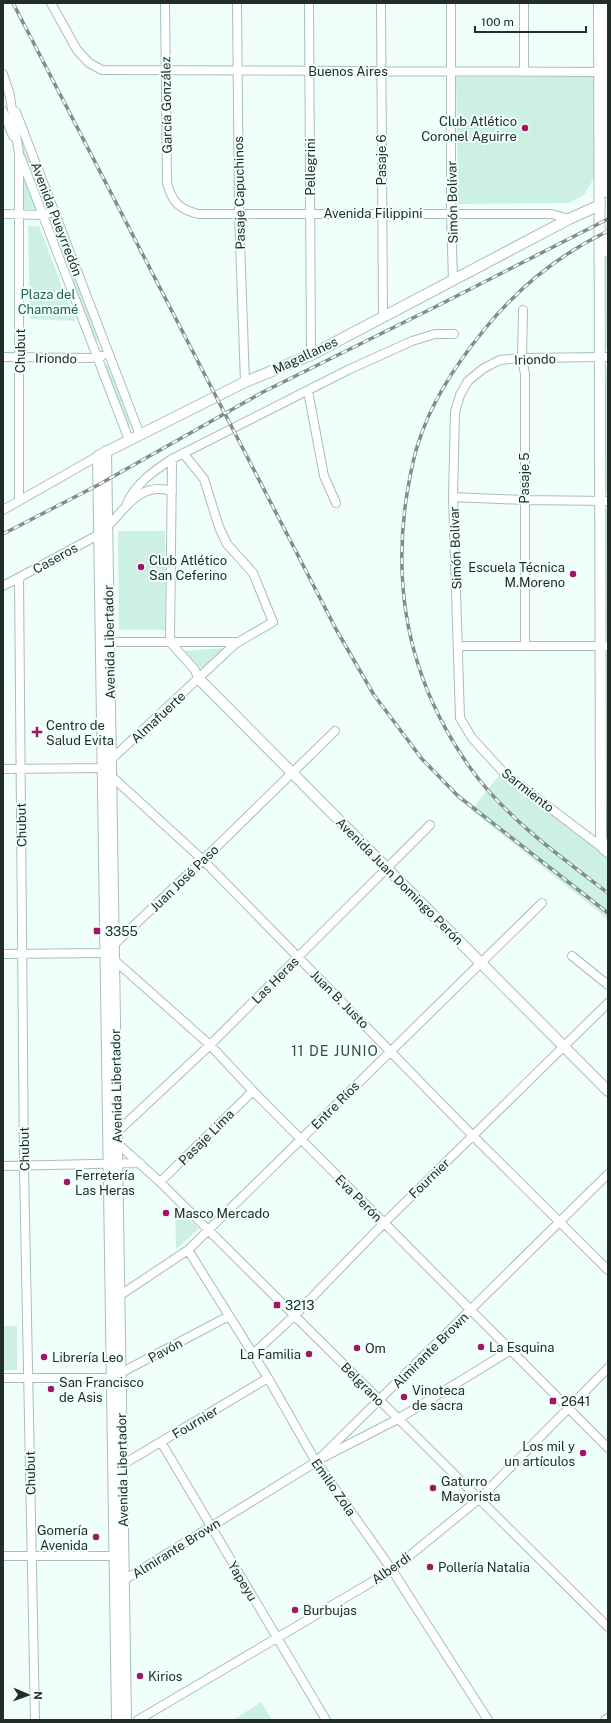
<svg xmlns="http://www.w3.org/2000/svg" width="611" height="1723" font-family="'Public Sans',sans-serif">
  <style>
    .green { fill: #cdf0e5 }
    .lines { fill: none; stroke-linecap: round; stroke-linejoin: round }
    .minor-casing { stroke: #a7bfb7; stroke-width: 10 }
    .major-casing { stroke: #a7bfb7; stroke-width: 12 }
    .minor { stroke: #fff; stroke-width: 8 }
    .major { stroke: #fff; stroke-width: 10 }
    .rail-casing { stroke: #818d89; stroke-width: 3.5 }
    .rail { stroke: #f0fffa; stroke-width: 2; stroke-dasharray: 6; stroke-linecap: butt }
    .poi-dot { fill: #a11661; stroke: #f0fffa; stroke-width: 1.5 }
    .labels { text-anchor: middle; stroke-width: 4; stroke-linejoin: round; paint-order: stroke }
    .street-label { font-size: 13px; fill: #222c29; stroke: #f0fffa }
    .poi-label { font-size: 13px; fill: #222c29; stroke: #f0fffa; text-anchor: start }
    .park-label { font-size: 13px; fill: #216455; stroke: #f0fffa }
    .neighbourhood-label { font-size: 14px; letter-spacing: 1px; fill: #374c46; stroke: #f0fffa }
  </style>
  <rect width="100%" height="100%" fill="#f0fffa"/>
  <!-- green -->
  <path class="green" d="M456,77H594V178L584,195L569,203L458,204Z
    M22,142L48,211L45,212L19,144Z
    M22,177H24L38,211L28,212L22,208Z
    M28,226H39L75,321L30,319Z
    M55,227L98,340L95,341L52,229Z
    M604,243L608,266L607,348H604Z
    M107,364L131,425L127,426L104,366Z
    M607,369L608,371L607,491H604V370Z
    M605,509L608,510L607,631H605Z
    M118,531H165V630H119Z
    M225,648L203,668L199,667L182,651Z
    M605,653L608,654V775H605Z
    M500,774L608,857V919L471,810Z
    M175,1205L199,1229L176,1249Z
    M3,1326H17V1370H3Z
    M261,1702L272,1720H233Z"/>
  <g class="lines">
    <defs>
      <path id="minor" d="M51,3L77,50L89,63L102,70L605,72
        M165,3L167,183C172,202 179,209 198,214H551L569,219
        M237,3L239,213L245,382
        M309,3L311,355
        M381,3L383,317
        M451,3V213L453,281
        M524,3V72
        M3,74L10,96
        M9,91L19,153V501
        M3,111L13,136
        M16,112L140,435
        M21,158L129,440
        M3,214L43,215L54,212
        M523,310L522,358L525,374V646
        M3,357L90,358L102,356
        M308,391L324,476L336,503
        M453,497L524,500L608,501
        M127,503C136,483 155,470 172,459L348,370L412,341L435,334H454
        M3,510L98,456
        M19,578L24,1167L35,1720
        M3,586L98,535C122,517 135,480 172,491
        M105,642H238
        M170,642L172,459
        M170,642L195,670L198,678
        M458,646H608
        M3,769L102,768L235,644L273,622L253,573L227,544L219,527L204,479L183,453
        M108,773L203,860L473,1136L608,1270
        M604,849L504,773L472,738L460,718L453,497L455,412L460,395L468,381L484,368L500,360L522,358L608,357
        M3,954L105,953L203,860L335,731
        M572,956L608,985
        M112,958L210,1045L253,1091L608,1448
        M116,1133L210,1045L430,825
        M117,1143L160,1182L608,1627
        M3,1166L140,1163
        M160,1182L253,1091
        M188,1250L268,1378L316,1462L392,1570L488,1720
        M119,1296L188,1250L542,903
        M252,1355L294,1316L384,1223L608,1003
        M3,1378H111L229,1316
        M161,1442L326,1720
        M324,1457L398,1419L511,1350
        M122,1465L268,1378
        M3,1556H120
        M120,1580H124L316,1462L608,1174
        M138,1720L392,1570L479,1499L608,1368
        M605,1720L608,1718"/>
      <path id="major" d="M599,3L601,825V838L604,849L608,852
        M607,192V3
        M605,234L608,252
        M106,451L126,1720
        M198,678L608,1091
        M117,1720L98,456L245,382L311,355L569,219L600,205"/>
    </defs>
    <!-- minor casing -->
    <use href="#minor" class="minor-casing"/>
    <!-- major casing -->
    <use href="#major" class="major-casing"/>
    <!-- minor -->
    <use href="#minor" class="minor"/>
    <!-- major -->
    <use href="#major" class="major"/>
    <defs>
      <path id="rail" d="M13,3L337,631L374,695L422,759L458,796L608,913
        M608,231C560,254 517,289 484,330C456,364 431,402 418,444C412,462 409,481 406,500C392,598 413,688 471,769C507,819 560,856 608,893
        M3,534L98,485L263,392L435,307L608,219"/>
    </defs>
    <!-- rail casing -->
    <use href="#rail" class="rail-casing"/>
    <!-- rail -->
    <use href="#rail" class="rail"/>
  </g>
  <!-- markers -->
  <g class="poi-dot">
    <circle cx="525" cy="128" r="4"/>
    <circle cx="141" cy="567" r="4"/>
    <circle cx="573" cy="574" r="4"/>
    <path d="M35 726h4v4h4v4h-4v4h-4v-4h-4v-4h4z"/>
    <rect x="93" y="927" width="8" height="8" rx="2"/>
    <circle cx="67" cy="1182" r="4"/>
    <circle cx="166" cy="1213" r="4"/>
    <rect x="273" y="1301" width="8" height="8" rx="2"/>
    <circle cx="481" cy="1347" r="4"/>
    <circle cx="357" cy="1348" r="4"/>
    <circle cx="309" cy="1354" r="4"/>
    <circle cx="44" cy="1357" r="4"/>
    <circle cx="51" cy="1389" r="4"/>
    <circle cx="404" cy="1397" r="4"/>
    <rect x="549" y="1397" width="8" height="8" rx="2"/>
    <circle cx="583" cy="1453" r="4"/>
    <circle cx="433" cy="1488" r="4"/>
    <circle cx="96" cy="1537" r="4"/>
    <circle cx="430" cy="1567" r="4"/>
    <circle cx="295" cy="1610" r="4"/>
    <circle cx="140" cy="1676" r="4"/>
  </g>
  <g class="labels">
    <!-- street labels -->
    <g class="street-label">
      <text x="348" y="76">Buenos Aires</text>
      <text transform="translate(166 105) rotate(-91)" y="5">García González</text>
      <text transform="translate(381 160) rotate(-90)" y="5">Pasaje 6</text>
      <text transform="translate(310 167) rotate(-90)" y="5">Pellegrini</text>
      <text transform="translate(239 193) rotate(-91)" y="5">Pasaje Capuchinos</text>
      <text transform="translate(452 202) rotate(-91)" y="5">Simón Bolívar</text>
      <text x="373" y="218">Avenida Filippini</text>
      <text transform="translate(57 219) rotate(69)" y="5">Avenida Pueyrredón</text>
      <text transform="translate(20 351) rotate(-90)" y="5">Chubut</text>
      <text transform="translate(305 355) rotate(-25)" y="5">Magallanes</text>
      <text transform="translate(56 358) rotate(1)" y="5">Iriondo</text>
      <text transform="translate(535 359) rotate(-2)" y="5">Iriondo</text>
      <text transform="translate(524 478) rotate(-90)" y="5">Pasaje 5</text>
      <text transform="translate(455 548) rotate(-92)" y="5">Simón Bolívar</text>
      <text transform="translate(55 558) rotate(-29)" y="5">Caseros</text>
      <text transform="translate(109 642) rotate(-91)" y="5">Avenida Libertador</text>
      <text transform="translate(158 717) rotate(-43)" y="5">Almafuerte</text>
      <text transform="translate(528 790) rotate(38)" y="5">Sarmiento</text>
      <text transform="translate(21 825) rotate(-91)" y="5">Chubut</text>
      <text transform="translate(184 878) rotate(-44)" y="5">Juan José Paso</text>
      <text transform="translate(400 881) rotate(45)" y="5">Avenida Juan Domingo Perón</text>
      <text transform="translate(275 980) rotate(-45)" y="5">Las Heras</text>
      <text transform="translate(340 999) rotate(45)" y="5">Juan B. Justo</text>
      <text transform="translate(116 1086) rotate(-91)" y="5">Avenida Libertador</text>
      <text transform="translate(335 1105) rotate(-45)" y="5">Entre Ríos</text>
      <text transform="translate(206 1137) rotate(-45)" y="5">Pasaje Lima</text>
      <text transform="translate(24 1149) rotate(-91)" y="5">Chubut</text>
      <text transform="translate(429 1178) rotate(-44)" y="5">Fournier</text>
      <text transform="translate(359 1198) rotate(45)" y="5">Eva Perón</text>
      <text transform="translate(165 1350) rotate(-28)" y="5">Pavón</text>
      <text transform="translate(430 1350) rotate(-45)" y="5">Almirante Brown</text>
      <text transform="translate(363 1384) rotate(45)" y="5">Belgrano</text>
      <text transform="translate(195 1422) rotate(-31)" y="5">Fournier</text>
      <text transform="translate(122 1470) rotate(-91)" y="5">Avenida Libertador</text>
      <text transform="translate(30 1473) rotate(-91)" y="5">Chubut</text>
      <text transform="translate(334 1487) rotate(55)" y="5">Emilio Zola</text>
      <text transform="translate(176 1548) rotate(-32)" y="5">Almirante Brown</text>
      <text transform="translate(391 1568) rotate(-35)" y="5">Alberdi</text>
      <text transform="translate(243 1581) rotate(59)" y="5">Yapeyu</text>
    </g>
    <!-- poi labels -->
    <g class="poi-label">
      <text x="517" y="126" text-anchor="end">Club Atlético<tspan x="517" dy="15">Coronel Aguirre</tspan></text>
      <text x="149" y="565">Club Atlético<tspan x="149" dy="15">San Ceferino</tspan></text>
      <text x="565" y="572" text-anchor="end">Escuela Técnica<tspan x="565" dy="15">M.Moreno</tspan></text>
      <text x="46" y="730">Centro de<tspan x="46" dy="15">Salud Evita</tspan></text>
      <text x="105" y="936">3355</text>
      <text x="75" y="1180">Ferretería<tspan x="75" dy="15">Las Heras</tspan></text>
      <text x="174" y="1218">Masco Mercado</text>
      <text x="285" y="1310">3213</text>
      <text x="489" y="1352">La Esquina</text>
      <text x="365" y="1353">Om</text>
      <text x="301" y="1359" text-anchor="end">La Familia</text>
      <text x="52" y="1362">Librería Leo</text>
      <text x="59" y="1387">San Francisco<tspan x="59" dy="15">de Asis</tspan></text>
      <text x="412" y="1395">Vinoteca<tspan x="412" dy="15">de sacra</tspan></text>
      <text x="561" y="1406">2641</text>
      <text x="575" y="1451" text-anchor="end">Los mil y<tspan x="575" dy="15">un artículos</tspan></text>
      <text x="441" y="1486">Gaturro<tspan x="441" dy="15">Mayorista</tspan></text>
      <text x="88" y="1535" text-anchor="end">Gomería<tspan x="88" dy="15">Avenida</tspan></text>
      <text x="438" y="1572">Pollería Natalia</text>
      <text x="303" y="1615">Burbujas</text>
      <text x="148" y="1681">Kirios</text>
    </g>
    <!-- park labels -->
    <g class="park-label">
      <text x="48" y="299">Plaza del<tspan x="48" dy="15">Chamamé</tspan></text>
    </g>
    <!-- neighbourhood labels -->
    <g class="neighbourhood-label">
      <text x="335" y="1056">11 DE JUNIO</text>
    </g>
  </g>
  <!-- border -->
  <rect width="611" height="1723" fill="none" stroke="#222c29" stroke-width="8"/>
  <!-- north arrow -->
  <g transform="translate(28 1695) rotate(92)" stroke="#f0fffa" stroke-width="3" paint-order="stroke">
  <path d="M0-3L7 15L0 10L-7 15Z" fill="#222c29"/>
  <text y="-6" font-size="11" font-weight="bold" text-anchor="middle" fill="#222c29">N</text>
  </g>
  <!-- scale -->
  <path d="M475 26v6h111v-6" fill="none" stroke="#222c29" stroke-width="2"/>
  <text x="481" y="26" font-size="12" fill="#222c29" stroke="#f0fffa" stroke-width="3" paint-order="stroke">100 m</text>
</svg>
